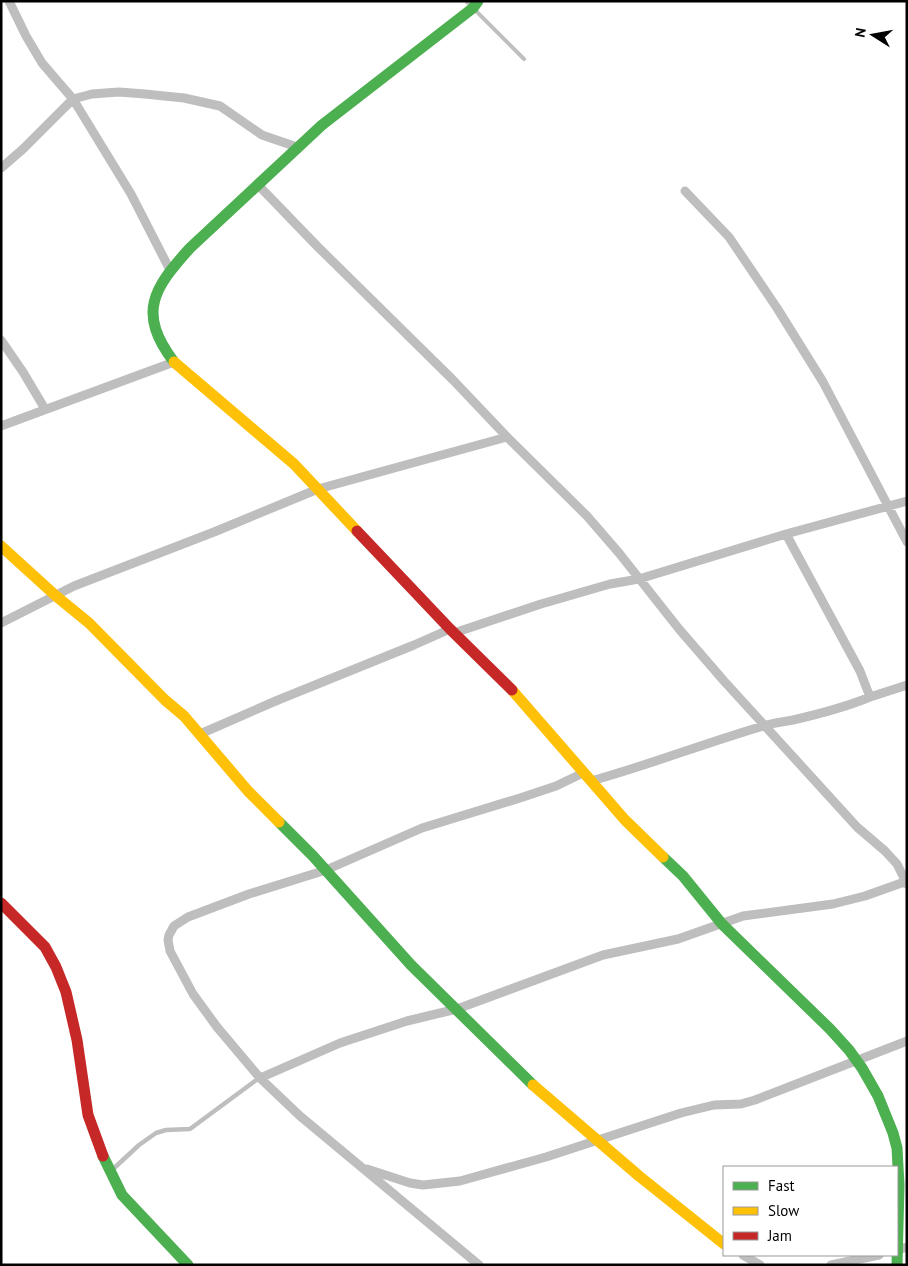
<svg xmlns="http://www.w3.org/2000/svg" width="908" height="1266" font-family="'PT Sans',sans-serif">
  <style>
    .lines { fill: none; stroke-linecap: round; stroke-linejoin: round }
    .stream { stroke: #bfbfbf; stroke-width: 4 }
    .lane { stroke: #bebebe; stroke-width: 4.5 }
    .street { stroke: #bebebe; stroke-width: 9 }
    .fast { stroke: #4caf50; stroke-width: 11 }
    .slow { stroke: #ffc107; stroke-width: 11 }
    .jam { stroke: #c62828; stroke-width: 11 }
  </style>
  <rect width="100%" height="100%" fill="#fff"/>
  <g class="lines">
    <!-- stream -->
    <path class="stream" d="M466,1L524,59"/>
    <!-- lane -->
    <path class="lane" d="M111,1171L139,1145L156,1133L166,1130L190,1129L259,1078"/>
    <!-- street -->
    <path class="street" d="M9,1L26,36L42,63L73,99L131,194L170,270
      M1,168L23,149L73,99L92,94L119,92L145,94L184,98L220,106L262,135L297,147
      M257,184L317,246L453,380L507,437L587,516L619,553L679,629L724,681L857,827L885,851L897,864L907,884
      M685,191L729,237L777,308L823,382L907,542
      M1,340L23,372L45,409
      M1,426L174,362
      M1,623L74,586L214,532L318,489L507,437
      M454,633L541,604L610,584L639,579L786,534L907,501
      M870,697L907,685
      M200,734L278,700L414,645L450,629
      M591,781C649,765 705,743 763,726C773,723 783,722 793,720C819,714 846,707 870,697L860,671L786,534
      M260,1078L340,1043L407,1021L457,1009L603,955L678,939L743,916L833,904L865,896L907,881
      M367,1169L410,1183L423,1185L460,1181L546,1157L681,1113L714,1105L741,1104L755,1100L907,1041
      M897,1250L907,1247
      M743,1255L760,1265
      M479,1265L300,1116L260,1078L217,1027L193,994L170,951L168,940L169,935L174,926L188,917L249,894L326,870L422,828L520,798L556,786L583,773
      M831,1265L879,1255"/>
    <!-- fast -->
    <path class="fast" d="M174,362C137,313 153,289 190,248L322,125L473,8L478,1
      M279,822L313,856L411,965L533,1085
      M663,857L683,876L722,924L830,1029L849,1050L862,1068L878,1096L893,1133L897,1148L899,1185L897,1265
      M103,1156L122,1195L188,1265"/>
    <!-- slow -->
    <path class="slow" d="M174,362L294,464L357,531
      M1,546L56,596L89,623L165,700L184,716L248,791L279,822
      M512,690L625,820L663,857
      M533,1085L639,1176L724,1244"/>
    <!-- jam -->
    <path class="jam" d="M357,531L450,629L512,690
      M1,903L45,947L56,967L66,992L77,1040L88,1115L103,1156"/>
  </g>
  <!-- border -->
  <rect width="908" height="1266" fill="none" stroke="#000000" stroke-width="5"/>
  <!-- legend -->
  <rect x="723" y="1166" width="175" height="90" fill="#ffffff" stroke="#999999"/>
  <rect x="733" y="1182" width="25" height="8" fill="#4caf50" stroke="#999999"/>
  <text x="768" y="1191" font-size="15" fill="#000000">Fast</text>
  <rect x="733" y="1207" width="25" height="8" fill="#ffc107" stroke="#999999"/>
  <text x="768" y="1216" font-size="15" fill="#000000">Slow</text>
  <rect x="733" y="1232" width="25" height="8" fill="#c62828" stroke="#999999"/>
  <text x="768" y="1241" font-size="15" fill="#000000">Jam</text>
  <!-- north arrow -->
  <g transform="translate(873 35) rotate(281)" stroke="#ffffff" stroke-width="4" paint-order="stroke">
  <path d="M0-4L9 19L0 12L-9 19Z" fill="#000000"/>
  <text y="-8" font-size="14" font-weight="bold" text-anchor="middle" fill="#000000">N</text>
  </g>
</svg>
